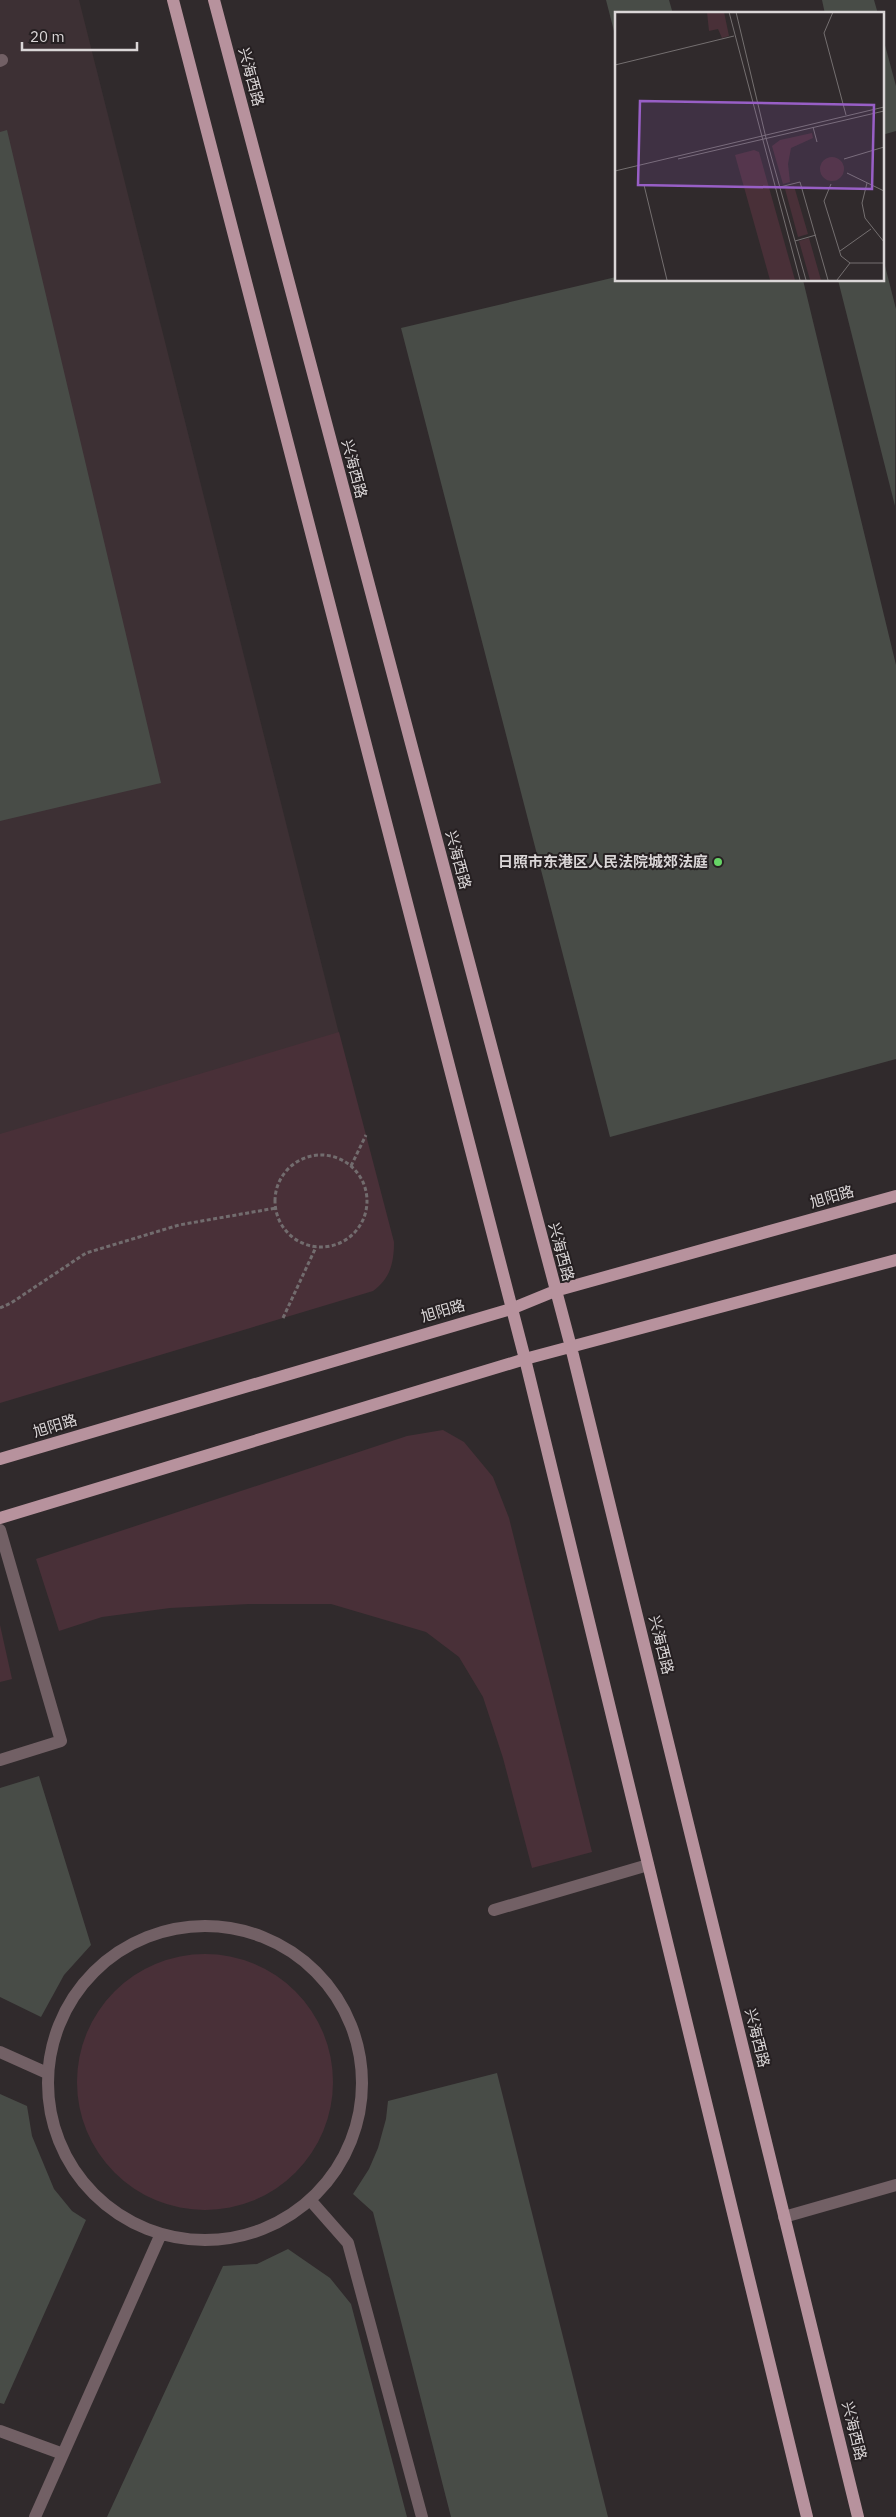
<svg xmlns="http://www.w3.org/2000/svg" width="896" height="2517" font-family="'IBM Plex Sans','Noto Sans SC',sans-serif">
  <style>
    .built { fill: #3d3034 }
    .green { fill: #493038 }
    .building { fill: #484c47 }
    .lines { fill: none; stroke-linecap: round; stroke-linejoin: round }
    .path { stroke: #726c6e; stroke-width: 3; stroke-dasharray: 4 2.5; stroke-linecap: butt }
    .minor { stroke: #726065; stroke-width: 12 }
    .major { stroke: #b7929d; stroke-width: 12 }
    .poi-dot { fill: #66d466; stroke: #262022; stroke-width: 2 }
    .labels { text-anchor: middle; stroke-width: 4; stroke-linejoin: round; paint-order: stroke }
    .street-label { font-size: 15px; fill: #dad6d7; stroke: #262022 }
    .poi-label { font-size: 15px; font-weight: bold; fill: #dad6d7; stroke: #262022; text-anchor: end }
    .inset-road { fill: none; stroke: #746f70; stroke-width: 1 }
    .view { fill: #985fc6; fill-opacity: 0.15; stroke: #985fc6; stroke-width: 2.5 }
    .inset-edge { fill: none; stroke: #dad6d7; stroke-width: 2.5 }
  </style>
  <rect width="100%" height="100%" fill="#302a2c"/>
  <!-- built -->
  <path class="built" d="M0,0H79L339,1034L0,1136Z"/>
  <!-- green -->
  <path class="green" d="M339,1032L394,1242C394,1263 390,1279 373,1291L0,1403V1134Z
    M443,1430L464,1442L493,1477L509,1518L592,1852L532,1868L503,1758L483,1697L459,1657L426,1632L331,1604H249L170,1608L102,1617L59,1631L36,1559L407,1436Z
    M0,1625L12,1679L0,1682Z
    M77 2082a128 128 0 1 1 256 0a128 128 0 1 1-256 0Z"/>
  <!-- building -->
  <path class="building" d="M606,0H669L673,14H616L615,35Z
    M822,0H874L878,14H825Z
    M882,34L896,86V131L882,135Z
    M7,130L161,783L0,821V132Z
    M883,258L896,309L895,506L838,280H882Z
    M616,277V280H803L896,665V1059L610,1137L401,328Z
    M39,1776L91,1945L64,1975L41,2017L0,1997V1788Z
    M497,2073L608,2517H451L373,2212L353,2194L369,2169L378,2148L386,2119L388,2101Z
    M0,2094L27,2106L32,2136L54,2189L72,2211L86,2220L4,2404L0,2403Z
    M288,2249L330,2278L351,2304L407,2517H107L223,2266L257,2264Z"/>
  <g class="lines">
    <!-- path -->
    <path class="path" d="M275 1201a46 46 0 1 1 92 0a46 46 0 1 1-92 0Z
      M351,1166L366,1135
      M0,1308L11,1303L86,1253L179,1225L276,1208
      M283,1318L316,1247"/>
    <!-- minor -->
    <path class="minor" d="M0,61L2,60
      M0,1530L61,1741L0,1760
      M494,1910L648,1865
      M48 2083a157 157 0 1 1 314 0a157 157 0 1 1-314 0Z
      M0,2052L47,2073
      M311,2201L348,2243L422,2517
      M784,2217L896,2185
      M0,2431L63,2454
      M35,2517L160,2236"/>
    <!-- major -->
    <path class="major" d="M173,0L525,1359L807,2517
      M214,0L571,1347L858,2517
      M0,1459L511,1309L555,1291L896,1196
      M0,1518L525,1359L896,1260"/>
  </g>
  <!-- markers -->
  <circle class="poi-dot" cx="718" cy="862" r="5"/>
  <g class="labels">
    <!-- street labels -->
    <g class="street-label">
      <text transform="translate(251 77) rotate(75)" y="5">兴海西路</text>
      <text transform="translate(354 469) rotate(75)" y="5">兴海西路</text>
      <text transform="translate(458 860) rotate(75)" y="5">兴海西路</text>
      <text transform="translate(832 1197) rotate(-16)" y="5">旭阳路</text>
      <text transform="translate(561 1252) rotate(75)" y="5">兴海西路</text>
      <text transform="translate(443 1311) rotate(-16)" y="5">旭阳路</text>
      <text transform="translate(55 1426) rotate(-17)" y="5">旭阳路</text>
      <text transform="translate(661 1645) rotate(76)" y="5">兴海西路</text>
      <text transform="translate(757 2038) rotate(76)" y="5">兴海西路</text>
      <text transform="translate(854 2431) rotate(76)" y="5">兴海西路</text>
    </g>
    <!-- poi labels -->
    <g class="poi-label">
      <text x="708" y="867">日照市东港区人民法院城郊法庭</text>
    </g>
  </g>
  <!-- overview -->
  <g transform="translate(615 12)">
    <rect width="269" height="269" fill="#302a2c"/>
    <path d="M92,0H109L114,24L107,26L103,17L94,19ZM197,121L198,126L176,136L173,152L175,170L168,172L157,134L165,128ZM139,138L144,140L180,268H155L120,143ZM205 157a12 12 0 1 1 24 0a12 12 0 1 1-24 0ZM179,174L193,222L183,225L170,177ZM194,226L206,268H195L184,229Z" fill="#493038"/>
    <path class="inset-road" d="M114,0L185,268M121,0L151,126L191,268M218,0L209,21L231,103M0,53L119,24M198,115L202,130M63,147L269,99M229,147L269,135M0,159L269,95M232,161L269,179M252,171L247,191L250,206L269,230M216,172L209,189L226,244L235,251H269M29,173L52,268M165,175L185,170L213,268M180,229L201,223M225,239L256,217M222,268L235,251"/>
    <path class="view" d="M25,89L259,93L257,177L23,173Z"/>
    <rect width="269" height="269" class="inset-edge"/>
  </g>
  <!-- scale -->
  <path d="M22 42v8h115v-8" fill="none" stroke="#dad6d7" stroke-width="2.5"/>
  <text x="30" y="42" font-size="15" fill="#dad6d7" stroke="#262022" stroke-width="4" paint-order="stroke">20 m</text>
</svg>
